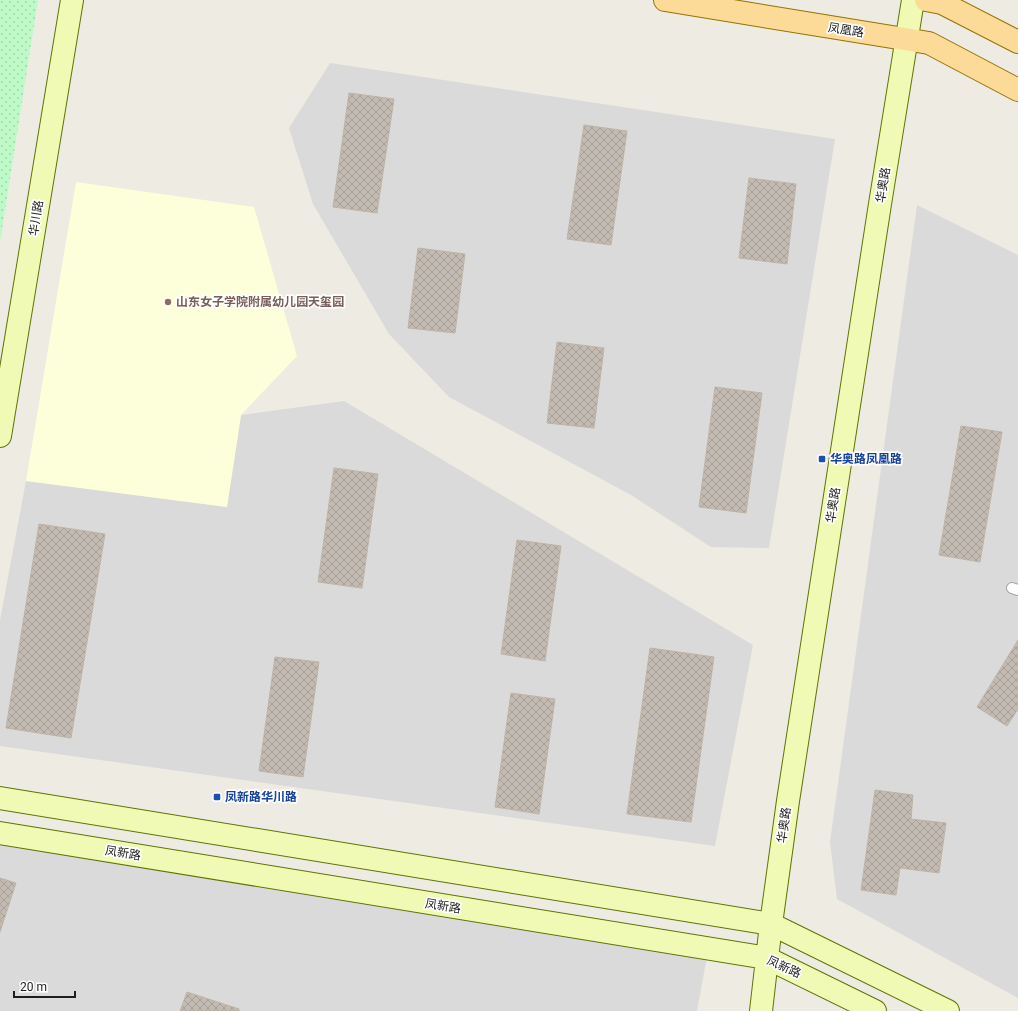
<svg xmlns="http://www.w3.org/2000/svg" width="1018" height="1011" font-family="Roboto,'Noto Sans SC',sans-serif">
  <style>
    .residential { fill: #dbdada }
    .education { fill: #fcffda }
    .park { fill: url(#park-dots) }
    .building { fill: url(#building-cross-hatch); stroke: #c0b3a5 }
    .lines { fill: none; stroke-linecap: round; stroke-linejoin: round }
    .lane-casing { stroke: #a4a4a4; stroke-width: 12 }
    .secondary-casing { stroke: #5d7404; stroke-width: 24 }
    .primary-casing { stroke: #957200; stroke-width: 24 }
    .lane { stroke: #fff; stroke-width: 10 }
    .secondary { stroke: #f0fab5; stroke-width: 22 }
    .primary { stroke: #fcdb99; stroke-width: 22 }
    .education-dot { fill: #8d6e63; stroke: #fff; stroke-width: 1.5 }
    .transit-dot { fill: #1a4fb4; stroke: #fff; stroke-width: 1.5 }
    .labels { text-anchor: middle; stroke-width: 3.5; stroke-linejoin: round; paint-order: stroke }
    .street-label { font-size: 12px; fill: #1d1d1d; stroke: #fff }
    .education-label { font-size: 12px; font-weight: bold; fill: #785e54; stroke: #fff; text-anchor: start }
    .transit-label { font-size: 12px; font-weight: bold; fill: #164399; stroke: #fff; text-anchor: start }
  </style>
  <defs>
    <pattern id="park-dots" width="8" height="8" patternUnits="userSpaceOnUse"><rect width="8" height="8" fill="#bef9c8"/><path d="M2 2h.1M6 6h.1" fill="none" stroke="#a3d5ab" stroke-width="1.8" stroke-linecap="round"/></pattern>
    <pattern id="building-cross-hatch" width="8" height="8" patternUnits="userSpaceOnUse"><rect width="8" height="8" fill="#c3bab2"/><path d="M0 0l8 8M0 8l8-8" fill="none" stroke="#a79f99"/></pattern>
  </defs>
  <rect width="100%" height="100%" fill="#eeebe2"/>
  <!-- residential -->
  <path class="residential" d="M330,63L835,139L769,548L711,547L631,495L449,397L389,334L313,204L289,128Z
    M917,205L1018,255V998L837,899L830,842Z
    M344,401L753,645L715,846L0,746V620L26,481L227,507L241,415Z
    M0,824L708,951L697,1011H0Z"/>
  <!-- education -->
  <path class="education" d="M76,182L254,207L297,356L241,415L227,507L26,481Z"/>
  <!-- park -->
  <path class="park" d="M0,0H38L0,242Z"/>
  <!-- building -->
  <path class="building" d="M349,93L394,99L377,213L333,207Z
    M584,125L627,131L611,245L567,239Z
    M749,178L796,184L787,264L739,258Z
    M418,248L465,254L455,333L408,328Z
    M557,342L604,348L594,428L547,423Z
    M715,387L762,393L746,513L699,507Z
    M961,426L1002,432L980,562L939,555Z
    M334,468L378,474L362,588L318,582Z
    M39,524L105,534L71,738L6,728Z
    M517,540L561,546L545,661L501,654Z
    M1018,640V709L1007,726L977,707Z
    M650,648L714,657L691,822L627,814Z
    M275,657L319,662L303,777L259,771Z
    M511,693L555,699L539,814L495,807Z
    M875,790L913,795L911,819L946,823L939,873L900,868L896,895L861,890Z
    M0,878L16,883L0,932Z
    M187,992L239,1009V1011H180Z"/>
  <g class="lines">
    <defs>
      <path id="lane" d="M1012,588L1018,590"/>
      <path id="secondary" d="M0,436L72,0
        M0,798L771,924L948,1011
        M0,833L767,958L875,1011
        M761,1011L771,924L788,801L880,204L913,0"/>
      <path id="primary" d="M665,0L929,43L1018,90
        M926,0L942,3L1018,42"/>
    </defs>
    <!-- lane casing -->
    <use href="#lane" class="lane-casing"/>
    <!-- secondary casing -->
    <use href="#secondary" class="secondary-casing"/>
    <!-- primary casing -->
    <use href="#primary" class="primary-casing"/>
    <!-- lane -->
    <use href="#lane" class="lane"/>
    <!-- secondary -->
    <use href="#secondary" class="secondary"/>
    <!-- primary -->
    <use href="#primary" class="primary"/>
  </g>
  <!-- markers -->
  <circle class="education-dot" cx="168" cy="302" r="4"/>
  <g class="transit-dot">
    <rect x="818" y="455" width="8" height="8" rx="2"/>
    <rect x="213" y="793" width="8" height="8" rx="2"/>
  </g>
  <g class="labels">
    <!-- street labels -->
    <g class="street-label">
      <text transform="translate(846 30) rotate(9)" y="4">凤凰路</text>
      <text transform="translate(883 185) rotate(-81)" y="4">华奥路</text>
      <text transform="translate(36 218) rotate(-81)" y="4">华川路</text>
      <text transform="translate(833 505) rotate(-81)" y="4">华奥路</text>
      <text transform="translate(784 825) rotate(-82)" y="4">华奥路</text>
      <text transform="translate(123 853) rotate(9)" y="4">凤新路</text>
      <text transform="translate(443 906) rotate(9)" y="4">凤新路</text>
      <text transform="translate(784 967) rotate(24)" y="4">凤新路</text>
    </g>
    <!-- education labels -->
    <g class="education-label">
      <text x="176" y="306">山东女子学院附属幼儿园天玺园</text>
    </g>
    <!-- transit labels -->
    <g class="transit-label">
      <text x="830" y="463">华奥路凤凰路</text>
      <text x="225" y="801">凤新路华川路</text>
    </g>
  </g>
  <!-- scale -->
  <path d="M14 991v6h61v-6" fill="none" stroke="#1d1d1d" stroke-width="2"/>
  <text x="20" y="991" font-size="12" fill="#1d1d1d" stroke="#ffffff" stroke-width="3" paint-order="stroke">20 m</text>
</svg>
